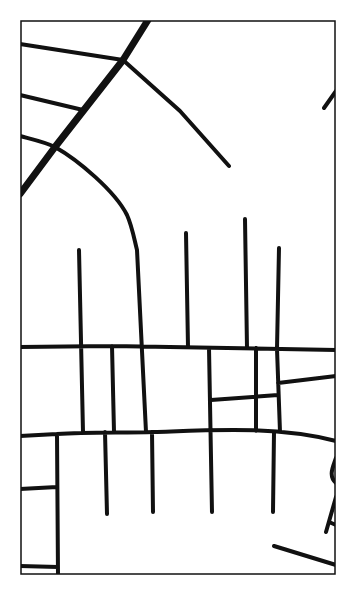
<svg xmlns="http://www.w3.org/2000/svg" width="356" height="595" font-family="'Sofia Sans Condensed',sans-serif">
  <style>
    .lines { fill: none; stroke-linecap: round; stroke-linejoin: round }
    .minor { stroke: #111; stroke-width: 4 }
    .tertiary { stroke: #111; stroke-width: 7 }
    .neatline { fill: none; stroke: #111; stroke-width: 1.5 }
  </style>
  <rect width="100%" height="100%" fill="#fff"/>
  <g class="lines">
    <!-- minor -->
    <path class="minor" d="M20,44L123,60L180,111L229,166
      M20,95L83,110
      M324,108L336,91
      M20,136C31,139 45,142 55,147C78,160 115,191 127,215C132,226 134,238 137,250L146,432
      M245,219L247,348
      M186,233L188,347
      M279,248L277,349L280,432
      M79,250L83,432
      M112,346L114,432
      M20,347L112,346L336,350
      M209,348L212,512
      M278,383L336,376
      M211,400L278,395
      M256,431V348
      M105,432L107,514
      M152,432L153,512
      M57,434C89,432 122,433 154,432C215,430 277,426 336,441
      M20,436L57,434L58,575
      M336,458C333,467 328,476 336,483
      M20,489L57,487
      M273,512L274,432
      M329,522L336,525
      M326,532L336,497
      M274,546L336,565
      M20,566L58,567"/>
    <!-- tertiary -->
    <path class="tertiary" d="M20,194L55,147L123,60L148,20"/>
  </g>
  <!-- border -->
  <rect width="356" height="595" fill="none" stroke="#ffffff" stroke-width="42"/>
  <rect x="21" y="21" width="314" height="553" class="neatline"/>
</svg>
